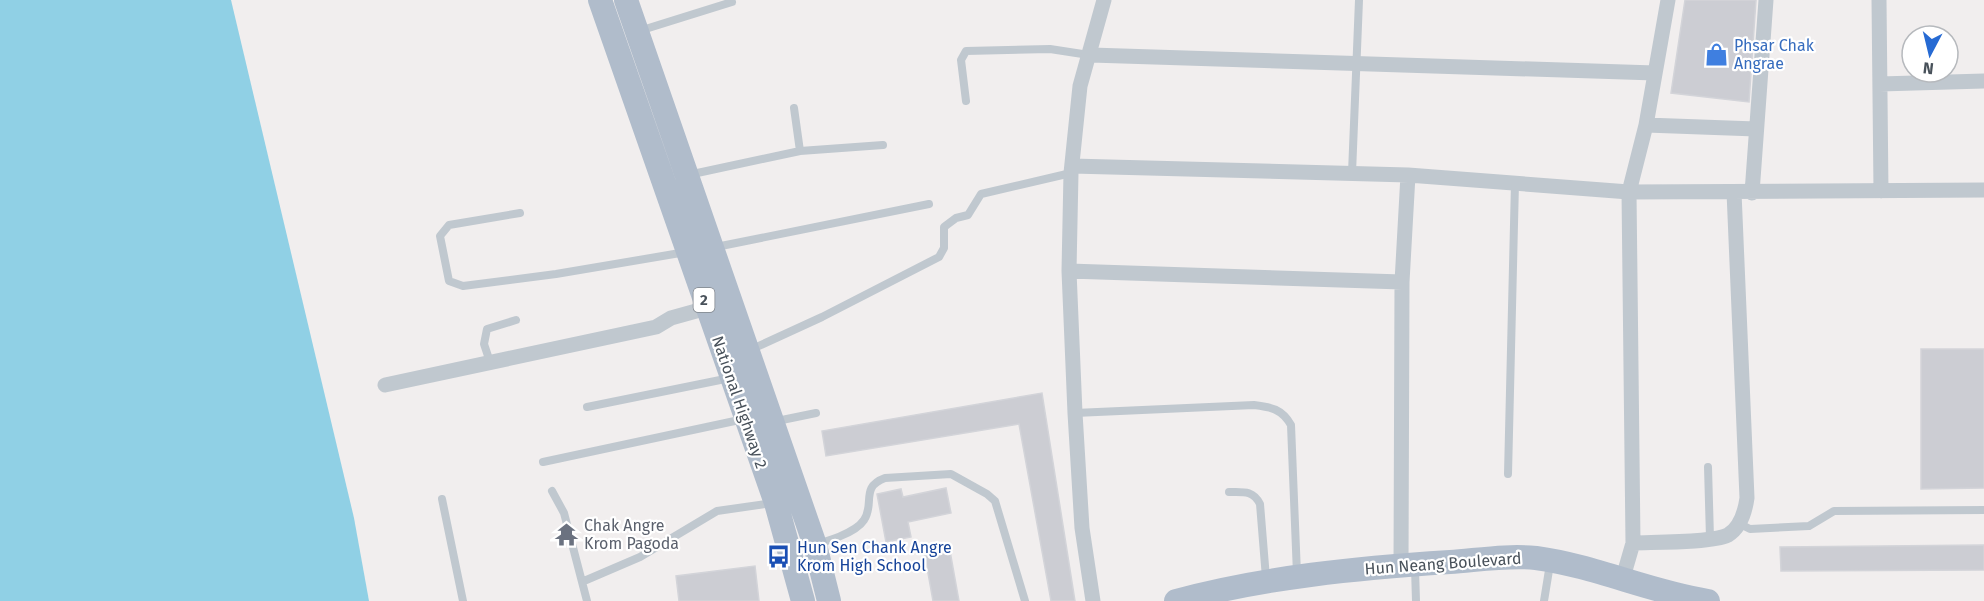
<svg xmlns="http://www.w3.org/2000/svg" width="1984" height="601" font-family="'Fira Sans',sans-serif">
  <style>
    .water { fill: #90d0e5 }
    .building { fill: #cccdd3; stroke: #d3d4d9; stroke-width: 1.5 }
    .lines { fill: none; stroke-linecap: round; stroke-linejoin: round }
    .lane { stroke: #c0c8cf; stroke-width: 8 }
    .street { stroke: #c0c8cf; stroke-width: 15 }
    .primary { stroke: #b0bccb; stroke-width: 24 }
    .labels { text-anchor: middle; stroke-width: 4.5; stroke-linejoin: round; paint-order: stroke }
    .shield { fill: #fff; stroke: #7f858c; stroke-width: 1.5 }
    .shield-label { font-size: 15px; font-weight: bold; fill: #48515a }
    .shop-label { font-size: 16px; fill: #366cbe; stroke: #fff; text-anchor: start }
    .street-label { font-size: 16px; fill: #48515a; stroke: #fff }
    .worship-label { font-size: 16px; fill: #5b616d; stroke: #fff; text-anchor: start }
    .transit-label { font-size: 16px; fill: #164399; stroke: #fff; text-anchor: start }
  </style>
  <rect width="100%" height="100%" fill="#f1eeee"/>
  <!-- water -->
  <path class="water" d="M0,0H231L354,518L369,601H0Z"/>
  <!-- building -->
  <path class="building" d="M1685,0H1756L1749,102L1671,93Z
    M1921,349H1984V488L1921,489Z
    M1042,393L1075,601H1051L1019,424L826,456L822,431Z
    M946,488L951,513L908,522L911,537L886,542L877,494L901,489L903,497Z
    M1984,545V570L1781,571L1780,547Z
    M950,551L959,601H933L925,556Z
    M755,566L759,601H679L676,576Z"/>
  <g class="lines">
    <!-- lane -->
    <path class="lane" d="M639,31L732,2
      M966,101L961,60L966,51L1050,49L1089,55
      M794,108L800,151
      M1352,173L1359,0
      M688,175L800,151L883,145
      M520,213L449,225L440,236L449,281L463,286L556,274L686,252
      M716,247L929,204
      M750,350L822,317L939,257L944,248V227L956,218L968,215L981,194L1071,173
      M490,362L484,344L487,329L516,320
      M587,407L730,378
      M1075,413L1254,405C1271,407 1282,409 1291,425L1297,574
      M777,421L816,413
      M543,462L744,419
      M1708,467L1710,538
      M1508,474L1515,183
      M552,491L564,513L587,601
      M1229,492C1243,492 1253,490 1260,504L1266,578
      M442,499L463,601
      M1740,524L1750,529L1809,526L1834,511L1984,510
      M792,551C811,545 853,537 864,520C875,504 860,487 885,478L951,474L987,494L995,501L1025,601
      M1415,568L1416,601
      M584,581L640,557L717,511L773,503
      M1544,601L1550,564"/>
    <!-- street -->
    <path class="street" d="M1879,0L1881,191
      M1091,55L1655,73
      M1880,84L1984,81
      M1646,125L1756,129
      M1072,166L1408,175L1629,192L1984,190
      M1752,193L1766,0
      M1069,271L1402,282
      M385,385L656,327L671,318L707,308
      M1633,543C1653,542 1712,543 1728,535C1741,527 1745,512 1747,498L1734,192
      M1401,565L1402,282L1408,175
      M1622,581L1633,543L1629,192L1646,125L1668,0
      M1093,601L1082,528L1075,413L1069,271L1071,173L1080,86L1104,0"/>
    <!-- primary -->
    <path class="primary" d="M600,0L776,503L803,601
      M626,0L815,545L829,601
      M1176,601C1265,577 1358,568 1450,562C1478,560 1508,555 1536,558C1595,566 1650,592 1708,601"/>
  </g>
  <!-- icons -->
  <defs>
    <symbol id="shop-bare" viewBox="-9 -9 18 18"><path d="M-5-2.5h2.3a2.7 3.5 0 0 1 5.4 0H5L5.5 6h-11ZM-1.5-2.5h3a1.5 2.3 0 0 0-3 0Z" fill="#3f7fe0" stroke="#fff" stroke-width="2.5" paint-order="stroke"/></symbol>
    <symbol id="temple-bare" viewBox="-9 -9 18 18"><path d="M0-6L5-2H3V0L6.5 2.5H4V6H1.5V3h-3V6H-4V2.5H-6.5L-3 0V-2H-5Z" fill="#6b7280" stroke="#fff" stroke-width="2.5" paint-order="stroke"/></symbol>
    <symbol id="bus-bare" viewBox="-9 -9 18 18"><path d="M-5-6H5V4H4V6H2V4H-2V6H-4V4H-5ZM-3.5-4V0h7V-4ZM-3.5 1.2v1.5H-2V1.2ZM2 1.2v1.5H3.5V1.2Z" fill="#1a4fb4" stroke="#fff" stroke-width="2.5" paint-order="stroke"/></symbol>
  </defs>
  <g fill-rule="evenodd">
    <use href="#shop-bare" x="1700" y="38" width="33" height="33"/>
    <use href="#temple-bare" x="550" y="518" width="33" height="33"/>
    <use href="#bus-bare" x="762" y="540" width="33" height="33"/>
  </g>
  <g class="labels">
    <!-- shield labels -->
    <rect class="shield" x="693.5" y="288" width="21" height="24" rx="4.5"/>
    <g class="shield-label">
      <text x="704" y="305">2</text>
    </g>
    <!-- shop labels -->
    <g class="shop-label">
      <text x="1734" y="51">Phsar Chak<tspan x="1734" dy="18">Angrae</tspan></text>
    </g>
    <!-- street labels -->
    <g class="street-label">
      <text transform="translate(740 402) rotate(71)" y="6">National Highway 2</text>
      <text transform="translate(1443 563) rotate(-4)" y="6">Hun Neang Boulevard</text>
    </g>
    <!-- worship labels -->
    <g class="worship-label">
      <text x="584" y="531">Chak Angre<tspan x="584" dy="18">Krom Pagoda</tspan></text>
    </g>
    <!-- transit labels -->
    <g class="transit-label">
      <text x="797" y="553">Hun Sen Chank Angre<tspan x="797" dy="18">Krom High School</tspan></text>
    </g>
  </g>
  <!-- north arrow -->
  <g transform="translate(1930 54) rotate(187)"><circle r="28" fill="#ffffff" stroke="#b6b9bd" stroke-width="1.5"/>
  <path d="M0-4.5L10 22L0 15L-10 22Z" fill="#266ad3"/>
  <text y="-9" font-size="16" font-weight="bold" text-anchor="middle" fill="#48515a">N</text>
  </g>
</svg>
